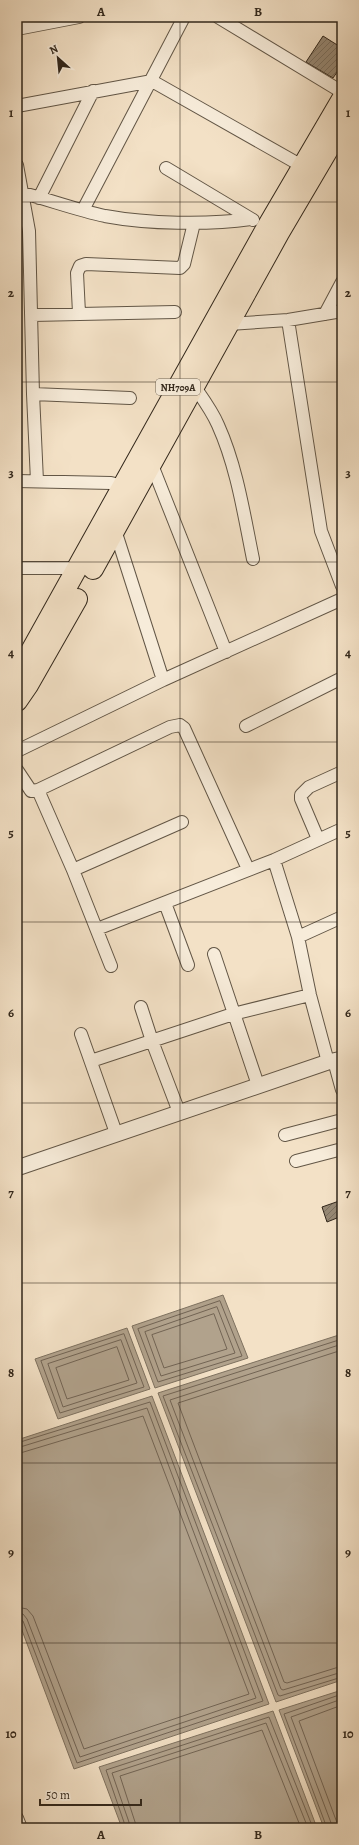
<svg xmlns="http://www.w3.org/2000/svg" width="359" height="1845" font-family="Alegreya,serif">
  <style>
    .water { fill: #b1a28c; stroke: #7e715f }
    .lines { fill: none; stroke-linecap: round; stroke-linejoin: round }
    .shore { stroke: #726454; stroke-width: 1 }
    .building { fill: url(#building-hatch); stroke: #32271b }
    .minor-casing { stroke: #625646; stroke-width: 14 }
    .tertiary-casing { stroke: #625646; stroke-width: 17 }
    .trunk-casing { stroke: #32271b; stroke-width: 22 }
    .minor { stroke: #f7ecda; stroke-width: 12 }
    .tertiary { stroke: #f7ecda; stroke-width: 15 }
    .trunk { stroke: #f3e1c6; stroke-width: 20 }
    .grid { fill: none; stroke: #32271b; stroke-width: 1; stroke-opacity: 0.55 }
    .labels { text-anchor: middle; stroke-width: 3; stroke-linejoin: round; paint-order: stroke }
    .shield { fill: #f7ecda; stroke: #6d6254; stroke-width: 1 }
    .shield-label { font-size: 10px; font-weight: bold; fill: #32271b }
    .neatline { fill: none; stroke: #32271b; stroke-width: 1.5 }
    .grid-label { font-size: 13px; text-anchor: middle; font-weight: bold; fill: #32271b }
  </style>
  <defs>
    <pattern id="building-hatch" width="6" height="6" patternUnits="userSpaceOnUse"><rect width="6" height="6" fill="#968874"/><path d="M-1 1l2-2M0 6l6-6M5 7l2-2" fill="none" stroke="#7b6f5e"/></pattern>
  </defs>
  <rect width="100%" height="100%" fill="#f3e1c6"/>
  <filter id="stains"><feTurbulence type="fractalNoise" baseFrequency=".005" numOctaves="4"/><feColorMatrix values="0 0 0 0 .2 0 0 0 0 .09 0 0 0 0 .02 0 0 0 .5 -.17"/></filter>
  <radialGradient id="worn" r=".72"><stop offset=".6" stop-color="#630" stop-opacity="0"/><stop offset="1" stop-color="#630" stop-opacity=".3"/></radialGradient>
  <!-- water -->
  <path class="water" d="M223,1295L248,1358L155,1388L132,1326Z
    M127,1328L150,1389L58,1419L35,1359Z
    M342,1334V1680L276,1702L158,1393Z
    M152,1396L269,1704L74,1769L17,1617V1440Z
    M342,1690V1828H324L279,1710Z
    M273,1711L317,1828H122L99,1767Z"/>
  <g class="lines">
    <!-- shore -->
    <path class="shore" d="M220,1301L242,1356L158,1382L138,1329Z
      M217,1307L235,1353L161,1376L145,1332Z
      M214,1314L227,1349L164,1368L152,1335Z
      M124,1334L144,1387L60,1413L41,1361Z
      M342,1339L163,1396L278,1695L280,1696L342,1677
      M121,1340L137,1383L63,1407L48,1364Z
      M342,1344L170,1400L281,1689L283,1690L342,1672
      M117,1347L129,1380L67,1399L56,1368Z
      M342,1350L178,1403L284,1682L287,1683L342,1666
      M17,1443L150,1402L263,1701L77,1763L23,1621L17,1618
      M17,1448L147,1408L256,1698L80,1757L27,1619L23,1614L17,1613
      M17,1454L143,1416L249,1694L84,1749L33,1616L27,1609L17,1607
      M126,1828L106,1770L269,1717L313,1828
      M131,1828L112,1773L266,1723L308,1828
      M137,1828L120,1776L262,1730L301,1828
      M327,1828L284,1714L342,1694
      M333,1828L291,1717L342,1699
      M339,1828L299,1721L342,1705"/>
  </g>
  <!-- building -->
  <path class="building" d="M323,36L342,48V65L333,78L306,62Z
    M342,1200V1216L327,1222L322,1207Z"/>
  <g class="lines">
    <defs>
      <path id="minor" d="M218,17L342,92
        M17,29L79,17
        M17,106L152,81L302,166
        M17,165L29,231L33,394L37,481
        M166,168L253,220
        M23,193C50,200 77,210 105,216C148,224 208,225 251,219
        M39,198L93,91
        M83,210L184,17
        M79,313L77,273L80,266L86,264L180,268L184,264L194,223
        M325,314L342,282
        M32,315L175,312
        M288,320L321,531L342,586
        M229,324L288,320L342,311
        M194,386C203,399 212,411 218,425C237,467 244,515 253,559
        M33,394L130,398
        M152,465L226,652
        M17,481L111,483L127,487
        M115,530L163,680
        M17,568H78
        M246,726L342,678
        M17,751L163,680L342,599
        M17,770L31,791L38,790L170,727L180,725L184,728L248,869
        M38,790L73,870L111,966
        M318,839L301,799V795L309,787L342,772
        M274,860L298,937L310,995L328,1062
        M73,870L182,822
        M165,903L188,965
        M97,929L274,860L342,829
        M298,937L342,917
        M214,954L258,1085
        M141,1007L152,1041L179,1112
        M81,1034L116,1133
        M91,1061L233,1014L310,995
        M334,1061L342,1090
        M285,1135L342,1120
        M296,1161L342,1149
        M17,1818L21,1828"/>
      <path id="tertiary" d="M17,1168L328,1062L342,1059"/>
      <path id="trunk" d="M93,569L279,233L342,126
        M17,676L267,227L342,99
        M17,701L28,685L77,599"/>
    </defs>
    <!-- minor casing -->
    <use href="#minor" class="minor-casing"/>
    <!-- tertiary casing -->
    <use href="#tertiary" class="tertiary-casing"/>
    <!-- trunk casing -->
    <use href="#trunk" class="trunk-casing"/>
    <!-- minor -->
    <use href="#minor" class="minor"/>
    <!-- tertiary -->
    <use href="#tertiary" class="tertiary"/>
    <!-- trunk -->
    <use href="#trunk" class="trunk"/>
  </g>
  <!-- grid -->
  <path class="grid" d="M180,17V1828M17,202H342M17,382H342M17,562H342M17,742H342M17,922H342M17,1103H342M17,1283H342M17,1463H342M17,1643H342"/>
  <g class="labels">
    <!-- shield labels -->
    <rect class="shield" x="156" y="379" width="44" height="16" rx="3"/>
    <g class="shield-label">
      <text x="178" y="391">NH709A</text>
    </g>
  </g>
  <!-- margin -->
  <rect width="359" height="1845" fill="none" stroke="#f3e1c6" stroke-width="44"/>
  <!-- north arrow -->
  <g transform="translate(58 58) rotate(333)" stroke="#f7ecda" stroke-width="3" paint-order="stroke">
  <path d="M0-3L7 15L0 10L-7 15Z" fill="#32271b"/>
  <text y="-6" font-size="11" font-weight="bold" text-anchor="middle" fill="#32271b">N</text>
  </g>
  <!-- scale -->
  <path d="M40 1799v6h101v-6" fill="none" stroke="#32271b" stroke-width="2"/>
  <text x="46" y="1799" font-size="12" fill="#32271b" stroke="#f7ecda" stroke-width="3" paint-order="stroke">50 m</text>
  <rect x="22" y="22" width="315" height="1801" class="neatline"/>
  <g class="grid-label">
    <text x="101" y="16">A</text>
    <text x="258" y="16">B</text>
    <text x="11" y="117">1</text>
    <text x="348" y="117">1</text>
    <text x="11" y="297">2</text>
    <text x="348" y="297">2</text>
    <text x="11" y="477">3</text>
    <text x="348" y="477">3</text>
    <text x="11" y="657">4</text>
    <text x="348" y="657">4</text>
    <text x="11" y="837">5</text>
    <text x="348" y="837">5</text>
    <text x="11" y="1017">6</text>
    <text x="348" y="1017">6</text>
    <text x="11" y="1197">7</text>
    <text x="348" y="1197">7</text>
    <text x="11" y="1377">8</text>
    <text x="348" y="1377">8</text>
    <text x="11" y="1557">9</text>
    <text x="348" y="1557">9</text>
    <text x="11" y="1738">10</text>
    <text x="348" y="1738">10</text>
    <text x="101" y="1839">A</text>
    <text x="258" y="1839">B</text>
  </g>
  <rect width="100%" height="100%" filter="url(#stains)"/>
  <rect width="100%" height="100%" fill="url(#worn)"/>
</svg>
